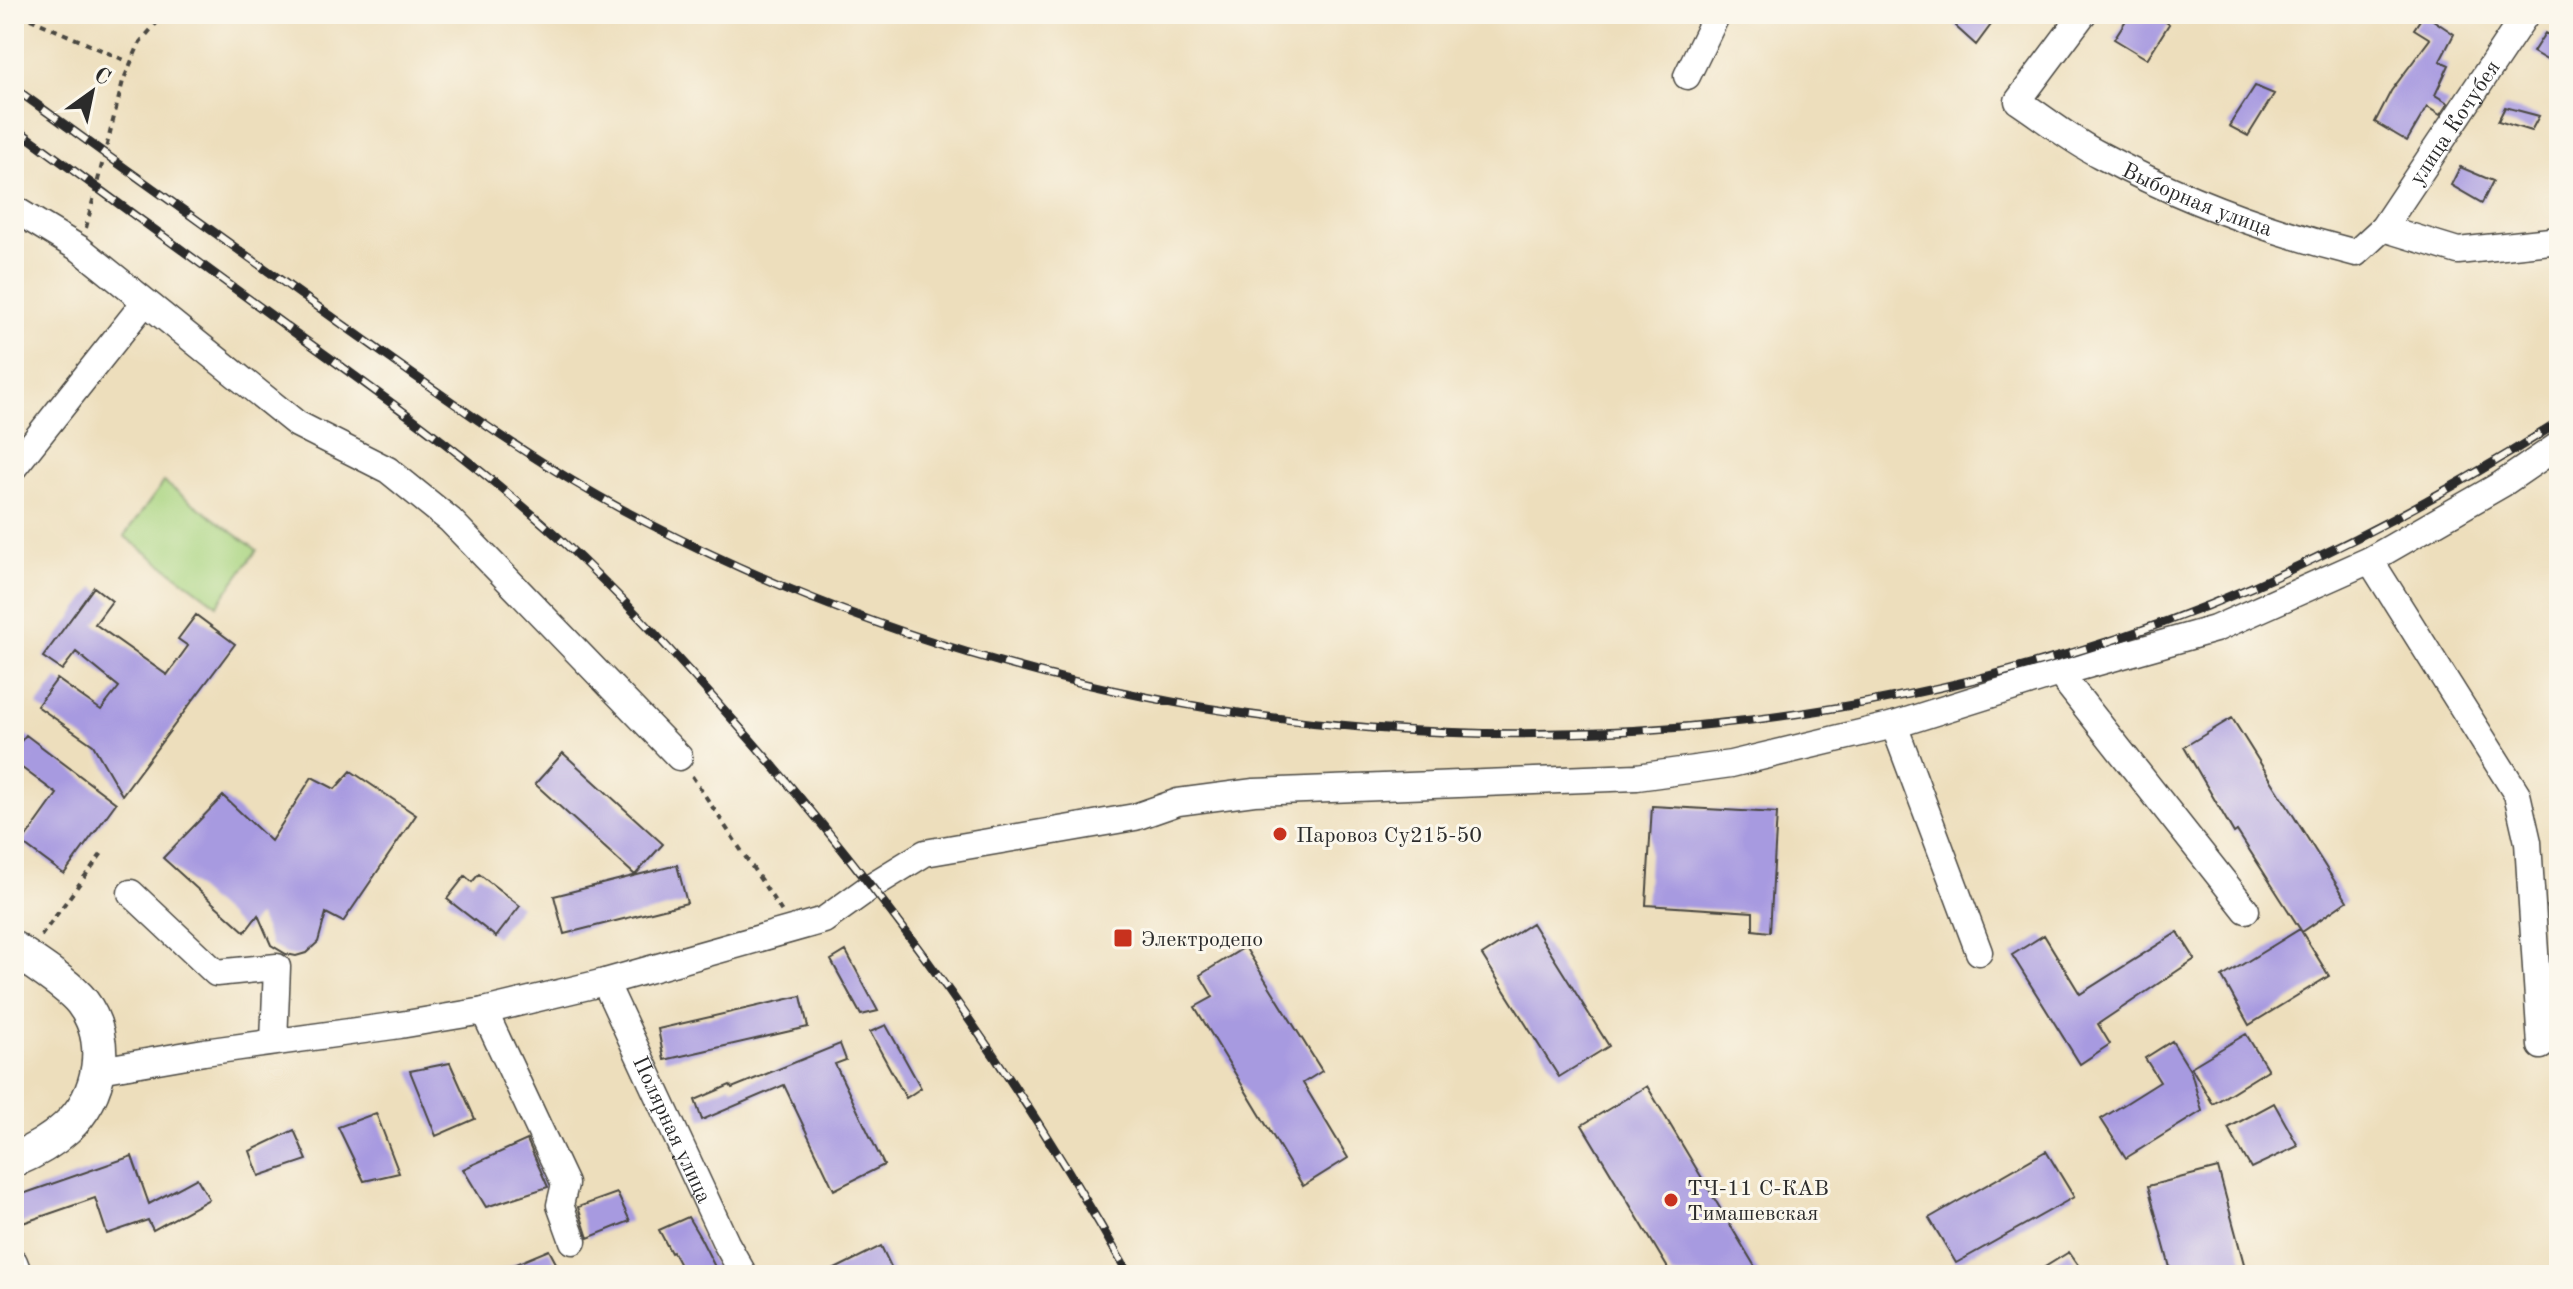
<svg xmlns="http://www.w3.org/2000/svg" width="2573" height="1289" font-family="'Old Standard TT',serif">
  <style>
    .pitch { fill: #a9d480; stroke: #6a8056; stroke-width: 2 }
    .building { fill: #a79ae0 }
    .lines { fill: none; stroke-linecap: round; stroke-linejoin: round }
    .minor-casing { stroke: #484641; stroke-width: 29 }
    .major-casing { stroke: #484641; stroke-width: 37 }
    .path { stroke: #484641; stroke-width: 4; stroke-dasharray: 6 6; stroke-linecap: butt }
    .minor { stroke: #fff; stroke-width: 26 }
    .major { stroke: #fff; stroke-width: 34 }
    .rail-casing { stroke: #2b2b2b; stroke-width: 9 }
    .rail { stroke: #fbf7ec; stroke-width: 6; stroke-dasharray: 18; stroke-linecap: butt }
    .poi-dot { fill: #c8321e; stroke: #fbf7ec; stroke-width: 3 }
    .labels { text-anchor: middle; stroke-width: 6; stroke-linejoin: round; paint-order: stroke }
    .street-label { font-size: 22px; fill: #2b2b2b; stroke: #fbf7ec }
    .poi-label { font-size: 22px; fill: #2b2b2b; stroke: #fbf7ec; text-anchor: start }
  </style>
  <rect width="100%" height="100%" fill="#fbf7ec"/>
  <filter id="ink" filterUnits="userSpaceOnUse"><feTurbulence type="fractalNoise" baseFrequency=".0125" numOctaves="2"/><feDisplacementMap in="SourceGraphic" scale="16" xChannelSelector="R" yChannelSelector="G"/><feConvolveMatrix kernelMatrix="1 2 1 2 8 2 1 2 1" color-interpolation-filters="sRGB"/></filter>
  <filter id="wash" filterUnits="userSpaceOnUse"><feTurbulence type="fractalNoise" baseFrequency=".006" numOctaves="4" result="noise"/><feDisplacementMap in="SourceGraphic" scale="32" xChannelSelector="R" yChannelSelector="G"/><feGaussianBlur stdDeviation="1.8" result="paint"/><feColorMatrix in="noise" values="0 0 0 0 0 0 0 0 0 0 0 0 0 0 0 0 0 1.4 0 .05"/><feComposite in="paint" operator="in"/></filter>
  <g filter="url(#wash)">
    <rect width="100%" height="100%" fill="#eddebc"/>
    <!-- pitch -->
    <path class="pitch" d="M164,482L257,550L217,605L124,536Z"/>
    <g id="blocks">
      <!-- building -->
      <path class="building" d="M1962,14H1999L1976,45L1955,26Z
        M2130,14H2152L2169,24L2147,59L2114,39Z
        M2424,14L2454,34L2440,61L2449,65L2435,95L2448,103L2440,115L2427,107L2407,141L2375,122L2391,91L2430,39L2414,29Z
        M2545,33L2559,41V67L2533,52Z
        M2255,86L2274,94L2248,136L2229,126Z
        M2505,107L2539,116L2531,131L2498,121Z
        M2460,167L2493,181L2482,203L2451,185Z
        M94,587L112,601L95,624L167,675L188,646L178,639L196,615L235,644L122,795L93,745L37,706L57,679L101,710L119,687L76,652L62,670L43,657Z
        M2232,718L2347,901L2302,932L2237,831L2234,833L2184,747Z
        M26,735L116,803L64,874L22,843L57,794L14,762V750Z
        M563,753L663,844L635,875L535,784Z
        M351,771L416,815L343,922L326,913L318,942L306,953L296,956L286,954L271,945L258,915L245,932L163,858L223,796L271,841L312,777L335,789Z
        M1652,806L1777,813L1770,932L1753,930V912L1646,905Z
        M677,865L687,903L564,934L554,896Z
        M479,874L520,906L496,937L447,899L465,876L472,882Z
        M1532,923L1609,1046L1559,1077L1482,955Z
        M2300,929L2329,976L2249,1025L2222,977Z
        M2178,932L2195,959L2098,1024L2110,1044L2080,1064L2012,955L2044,935L2080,994Z
        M1245,947L1322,1071L1303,1083L1348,1158L1303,1186L1195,1007L1213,997L1200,975Z
        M846,951L878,1011L861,1015L831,960Z
        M801,996L808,1027L664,1060L658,1029Z
        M886,1025L921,1088L906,1098L870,1032Z
        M2246,1034L2268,1070L2213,1104L2191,1067Z
        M2172,1041L2191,1072L2202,1111L2126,1158L2101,1119L2160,1082L2145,1058Z
        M840,1044L846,1060L835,1064L884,1165L834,1190L784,1085L702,1120L695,1100L730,1085L732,1088Z
        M450,1063L475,1119L436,1136L410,1071Z
        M1647,1086L1760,1275H1672L1582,1125Z
        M2274,1103L2298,1146L2251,1168L2228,1128Z
        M376,1113L399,1173L364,1181L338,1127Z
        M294,1130L307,1160L259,1176L250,1151Z
        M527,1140L548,1187L486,1207L463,1169Z
        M2046,1151L2074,1197L1956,1263L1929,1218Z
        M132,1156L149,1204L197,1178L209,1199L153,1230L148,1220L107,1234L95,1198L14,1226V1197Z
        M2218,1168L2247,1275H2172L2148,1186Z
        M617,1193L630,1221L588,1238L578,1207Z
        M688,1217L701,1239L719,1275H685L673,1252L671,1253L659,1230Z
        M881,1246L895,1275H823Z
        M549,1250L557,1265L531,1275H489Z
        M2069,1252L2085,1275H2032Z"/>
    </g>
  </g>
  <g filter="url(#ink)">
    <use href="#blocks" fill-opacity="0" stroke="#484641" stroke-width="2"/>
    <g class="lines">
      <defs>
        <g id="minor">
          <path id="s1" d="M2083,14L2018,101C2045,119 2071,140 2100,155C2180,198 2268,231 2356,253L2383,228L2526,14"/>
          <path d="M1687,76L1717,14"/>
          <path d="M14,209L80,249L297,424L388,470L450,520L679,757"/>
          <path d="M2383,228L2458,251L2559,240"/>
          <path d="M14,467L145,302"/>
          <path d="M2370,560L2517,794L2528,842L2541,1046"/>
          <path d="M2059,673L2246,910"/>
          <path d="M1894,725L1979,952"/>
          <path d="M131,893L216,973L277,967L274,1042"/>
          <path id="s2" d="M605,982L726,1243L744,1275"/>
          <path d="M484,1011L565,1184L560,1205L573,1241"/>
          <path d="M100,1070L204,1052L400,1025L484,1011L605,982L824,920L873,885L925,853L1135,817L1178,802L1254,792L1637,777L1731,764L1894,725L2059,673L2215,629L2370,560L2502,484L2559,445"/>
          <path d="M14,1262L19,1275"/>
        </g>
        <path id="major" d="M14,949C32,962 69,985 82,1002C111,1040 102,1096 66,1128C52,1141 31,1153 14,1160"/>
      </defs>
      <!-- minor casing -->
      <use href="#minor" class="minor-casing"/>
      <!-- major casing -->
      <use href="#major" class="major-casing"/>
      <!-- path -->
      <path class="path" d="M19,14L131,63
        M86,228L123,81L140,42L161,18
        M692,776L782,912
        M41,936L102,853"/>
      <!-- minor -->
      <use href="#minor" class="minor"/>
      <!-- major -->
      <use href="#major" class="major"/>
      <defs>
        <path id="rail" d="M14,88C123,167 233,246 342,324C441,394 538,467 646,522C1098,757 1638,798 2122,637C2277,585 2422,509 2559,422
          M14,127C112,199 211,271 309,343C395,405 481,467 559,538C621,595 677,657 733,720C885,891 1017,1075 1129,1275"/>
      </defs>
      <!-- rail casing -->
      <use href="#rail" class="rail-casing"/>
      <!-- rail -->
      <use href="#rail" class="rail"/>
    </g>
  </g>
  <!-- markers -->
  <g class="poi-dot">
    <circle cx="1280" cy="834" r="8"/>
    <rect x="1113" y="928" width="20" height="20" rx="4"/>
    <circle cx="1671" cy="1200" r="8"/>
  </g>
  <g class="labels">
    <!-- street labels -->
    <g class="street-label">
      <text dy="8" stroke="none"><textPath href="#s1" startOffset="646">улица Кочубея</textPath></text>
      <text dy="8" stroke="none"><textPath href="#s1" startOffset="314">Выборная улица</textPath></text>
      <text dy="8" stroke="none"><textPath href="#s2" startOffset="162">Полярная улица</textPath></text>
    </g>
    <!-- poi labels -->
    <g class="poi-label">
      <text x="1296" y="842">Паровоз Су215-50</text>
      <text x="1141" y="946">Электродепо</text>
      <text x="1687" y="1195">ТЧ-11 С-КАВ<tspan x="1687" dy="25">Тимашевская</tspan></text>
    </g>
  </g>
  <!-- margin -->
  <rect width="2573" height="1289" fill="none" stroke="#fbf7ec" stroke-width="48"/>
  <!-- north arrow -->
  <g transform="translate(92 92) rotate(33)" stroke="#fbf7ec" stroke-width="6" paint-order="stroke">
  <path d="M0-6L14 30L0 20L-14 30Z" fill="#2b2b2b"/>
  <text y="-12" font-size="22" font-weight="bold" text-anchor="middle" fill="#2b2b2b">С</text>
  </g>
</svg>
